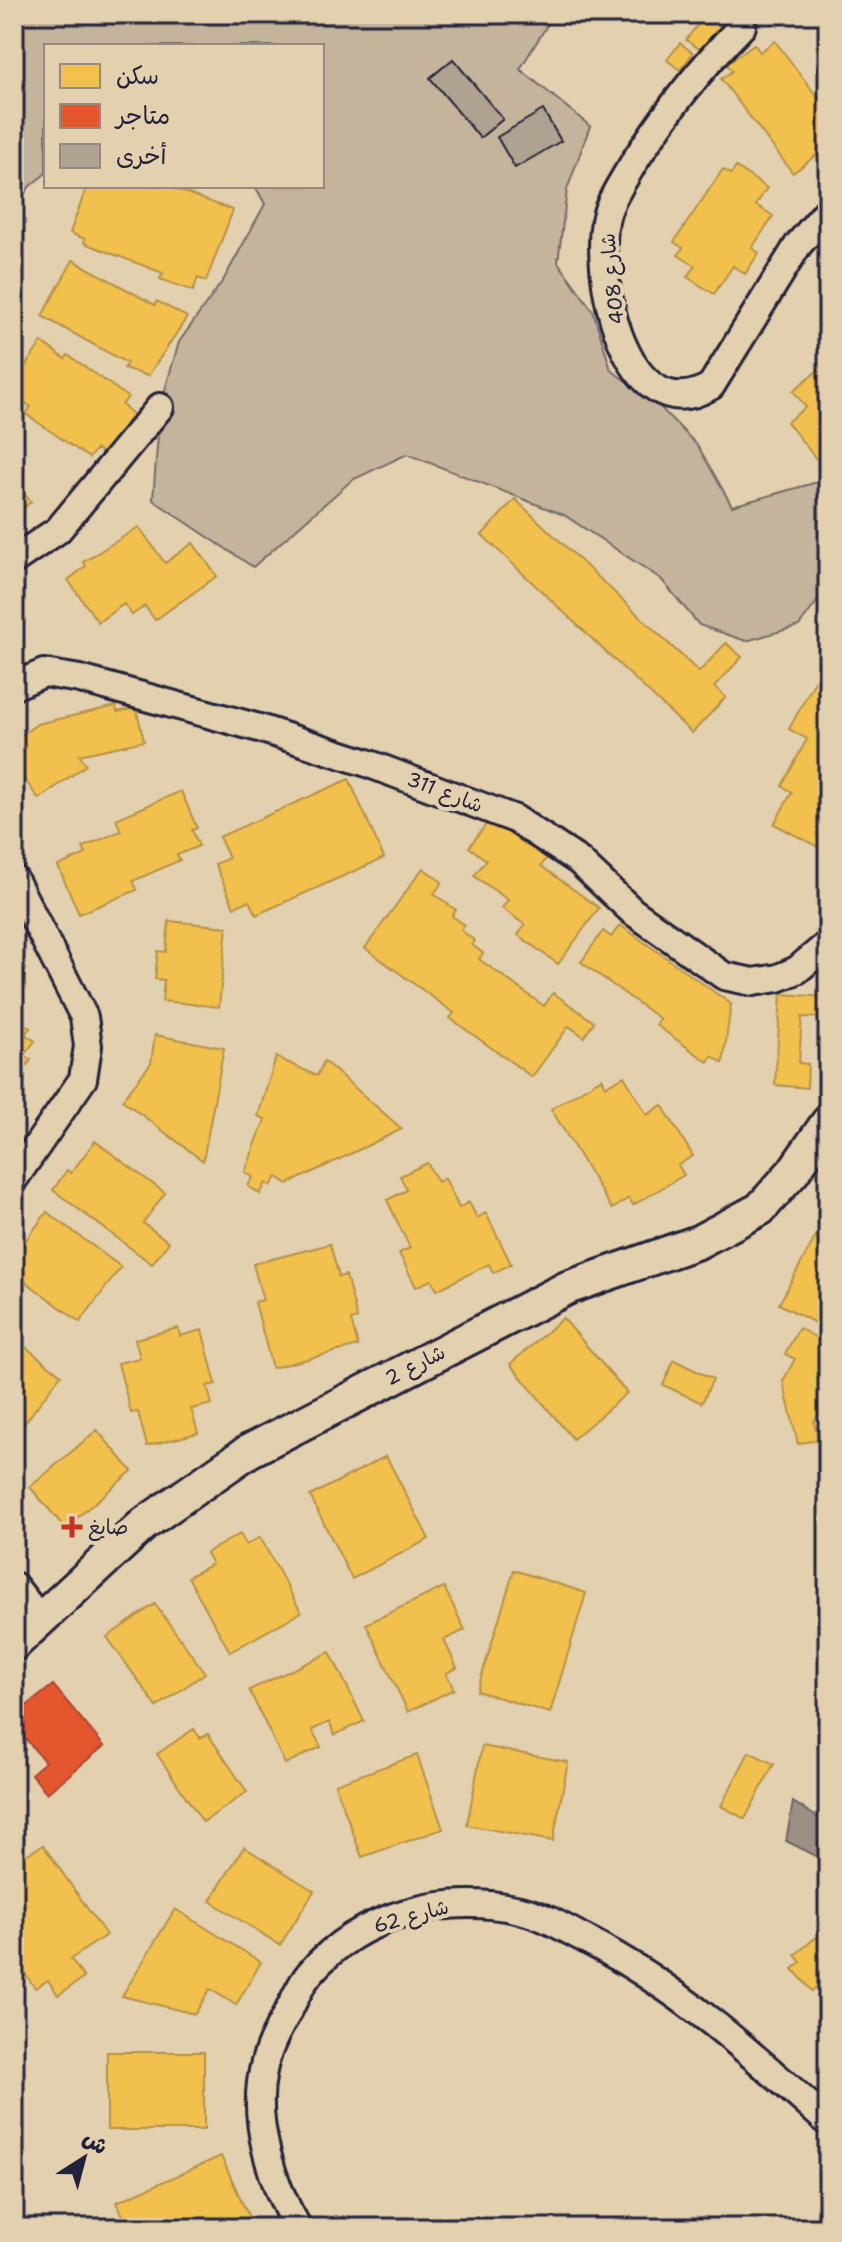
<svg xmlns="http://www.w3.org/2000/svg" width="842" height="2242" font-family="'Shantell Sans','Playpen Sans Arabic',sans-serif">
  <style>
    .green { fill: #c4b49b; stroke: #736b6b; stroke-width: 2 }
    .water { fill: #9c9084; stroke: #6b6467; stroke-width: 2 }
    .homes { fill: #f2c14e; stroke: #b49148; stroke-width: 2 }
    .shops { fill: #e4572e; stroke: #aa4732; stroke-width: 2 }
    .building { fill: #b0a290; stroke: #22223b; stroke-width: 2 }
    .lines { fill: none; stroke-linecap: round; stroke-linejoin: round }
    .minor-casing { stroke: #22223b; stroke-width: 32 }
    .tertiary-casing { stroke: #22223b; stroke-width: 38 }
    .minor { stroke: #e3d0ae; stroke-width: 26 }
    .tertiary { stroke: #e3d0ae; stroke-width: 32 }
    .poi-dot { fill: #c8321e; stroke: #e3d0ae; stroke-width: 3 }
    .labels { text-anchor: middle; stroke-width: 8; stroke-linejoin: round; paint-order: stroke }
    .street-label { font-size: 20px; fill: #22223b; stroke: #e3d0ae }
    .poi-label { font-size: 20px; fill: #22223b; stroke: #e3d0ae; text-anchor: start }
  </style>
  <rect width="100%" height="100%" fill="#e3d0ae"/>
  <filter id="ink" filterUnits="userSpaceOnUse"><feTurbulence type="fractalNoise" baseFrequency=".0125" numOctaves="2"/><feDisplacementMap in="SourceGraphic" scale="16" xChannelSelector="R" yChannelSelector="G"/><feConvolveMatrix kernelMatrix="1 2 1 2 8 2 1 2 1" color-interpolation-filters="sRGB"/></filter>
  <g filter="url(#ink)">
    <!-- green -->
    <path class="green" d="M14,14H554L520,69L590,126L567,190L558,262L593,311L611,370L657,404L698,446L732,506L828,479V587L799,626L746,641L699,625L661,579L564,515L407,454L352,480L253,567L153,500L160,407L179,342L224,279L265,204L255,186H322V46H46V173L30,186L14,208Z"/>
    <!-- water -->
    <path class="water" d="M793,1802L828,1824V1862L786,1841Z"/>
    <!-- homes -->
    <path class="homes" d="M706,14L721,26L702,51L686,40Z
      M828,36V61L816,47Z
      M775,41L828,111V146L793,173L721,79L732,71L727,64L754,44L760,52Z
      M680,43L693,53L680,70L667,60Z
      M736,167L767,188L756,205L773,216L752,248L759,253L745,274L733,266L714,294L687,277L695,266L678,255L683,248L674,242L723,169L731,174Z
      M87,186H167L233,210L206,281L198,278L193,291L160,279L163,273L84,243L85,239L70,233Z
      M73,260L155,305L157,301L187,317L148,376L124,368L127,363L42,316Z
      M42,342L65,359L68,355L128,397L122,405L133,414L105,454L96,449L89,458L26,414L31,407L14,395V382Z
      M828,362V474L787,422L806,407L793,391Z
      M14,481L31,502L14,515Z
      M515,499L699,672L726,643L742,657L714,687L726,697L692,733L482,535Z
      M139,527L165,563L193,543L217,576L155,620L145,606L132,615L124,604L98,622L68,580L86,566L83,562Z
      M828,657V834L820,848L774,824L792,792L782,786L807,739L789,729Z
      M116,706L117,712L136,708L144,741L79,755L86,765L39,799L14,765V741L37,724Z
      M349,779L384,858L256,915L249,901L234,907L215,864L229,858L219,837Z
      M181,791L197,828L192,830L199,846L177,855L180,860L133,881L137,890L79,914L58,866L86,854L83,847L121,831L116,819Z
      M491,818L516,836L519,831L544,849L541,853L547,858L541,866L599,908L558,964L518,935L525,925L502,908L508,900L474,876L486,860L469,847Z
      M423,868L442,882L434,894L456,910L452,916L465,925L461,930L475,941L472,945L483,953L479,959L544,1006L553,993L594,1022L584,1037L569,1026L532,1077L450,1018L454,1013L365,948Z
      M169,921L227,927L219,1007L162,1001L164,980L155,979L158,951L166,952Z
      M620,925L731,1004L723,1063L712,1056L708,1062L656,1025L660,1019L581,962L603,931L611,937Z
      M781,994L828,997V1018L802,1017L799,1063L808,1064L807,1088L775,1085Z
      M14,1006L23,1013L18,1019L30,1028L25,1034L35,1041L24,1055L31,1060L14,1082Z
      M155,1035L224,1048L203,1161L122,1100L151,1063Z
      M276,1057L317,1076L324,1061L402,1129L288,1184L277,1177L271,1186L266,1183L260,1194L248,1186L253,1177L245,1172L265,1119L258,1116Z
      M624,1076L647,1115L662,1105L693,1156L678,1165L684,1175L633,1205L629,1198L612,1209L551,1109L602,1078L606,1086Z
      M95,1141L165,1193L143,1223L169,1242L152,1264L53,1190L67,1170L71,1173Z
      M427,1163L438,1182L445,1178L459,1208L469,1202L477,1218L486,1213L511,1264L493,1273L489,1264L437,1290L431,1280L416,1287L399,1253L410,1248L387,1200L407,1190L400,1176Z
      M47,1212L121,1267L80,1322L14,1273V1256Z
      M817,1234L828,1240V1394L814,1422L818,1439L798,1444L783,1381L795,1359L785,1354L799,1328L815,1337L821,1326L779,1304Z
      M330,1244L339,1277L346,1275L357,1318L351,1320L358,1346L272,1368L255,1302L263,1300L253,1264Z
      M563,1318L627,1393L573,1439L510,1364Z
      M178,1328L180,1336L202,1330L216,1384L207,1386L212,1404L191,1409L198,1433L147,1446L138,1412L131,1413L118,1363L140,1358L135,1339Z
      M14,1338L61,1375L14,1437Z
      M674,1360L713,1379L702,1403L663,1385Z
      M97,1430L132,1471L65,1528L30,1487Z
      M386,1456L429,1539L352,1579L310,1496Z
      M240,1534L246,1545L260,1537L301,1612L230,1652L188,1577L212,1564L206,1553Z
      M514,1570L586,1593L550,1713L477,1691Z
      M444,1587L465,1630L444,1640L457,1668L446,1673L454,1689L408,1712L366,1624Z
      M155,1604L205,1673L157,1707L107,1637Z
      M330,1652L364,1721L335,1735L329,1722L312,1730L321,1747L285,1764L249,1690Z
      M194,1729L200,1738L208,1734L247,1792L203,1822L157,1754Z
      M482,1746L568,1762L553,1841L467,1825Z
      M749,1752L774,1764L745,1819L721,1806Z
      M417,1755L443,1829L362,1857L335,1784Z
      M43,1845L106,1935L71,1959L84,1978L58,1995L48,1980L35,1988L14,1958V1862Z
      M244,1847L314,1891L280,1945L210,1901Z
      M175,1909L261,1962L236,2005L210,1989L195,2014L122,1996Z
      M828,1927V1987L823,1981L812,1991L793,1969L801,1962L795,1955Z
      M107,2052H204V2130H107Z
      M221,2156L254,2228H128L117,2202Z"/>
    <!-- shops -->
    <path class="shops" d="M53,1685L104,1746L47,1793L31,1774L45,1762L14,1725V1716Z"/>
    <!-- building -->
    <path class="building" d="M453,59L503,119L480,138L430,78Z
      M543,110L561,141L515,168L497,137Z"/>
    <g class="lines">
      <defs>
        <path id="minor" d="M742,26C699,70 670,107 636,159C626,176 613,194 607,213C591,267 624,437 711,386L798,245L828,210
          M14,560L58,530L160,407
          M14,686L44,673L80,679L259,728L367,763L515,819L579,861L632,911L724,976L753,982L778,978L797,970L828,944
          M14,879L84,1017L88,1046L83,1079L14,1179
          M14,1586L40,1619
          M298,2228C272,2185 252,2121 263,2071C267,2049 278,2029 289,2010C295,1998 301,1983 310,1973C360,1914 446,1893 520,1910C543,1915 566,1929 587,1940C678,1987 752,2054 828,2122"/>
        <path id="tertiary" d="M14,1644L144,1524L249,1451L567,1288L698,1242L760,1209L793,1172L828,1122"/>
      </defs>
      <!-- minor casing -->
      <use href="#minor" class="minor-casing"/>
      <!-- tertiary casing -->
      <use href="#tertiary" class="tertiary-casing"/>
      <!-- minor -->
      <use href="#minor" class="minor"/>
      <!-- tertiary -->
      <use href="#tertiary" class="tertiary"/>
    </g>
  </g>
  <!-- markers -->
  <path class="poi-dot" d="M68 1515h8v8h8v8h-8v8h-8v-8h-8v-8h8z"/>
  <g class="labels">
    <!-- street labels -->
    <g class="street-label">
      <text transform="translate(612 279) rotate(-96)" y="7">شارع 408</text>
      <text transform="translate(445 792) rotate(21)" y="7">شارع 311</text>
      <text transform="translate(415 1365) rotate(-27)" y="7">شارع 2</text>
      <text transform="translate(411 1916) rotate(-15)" y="7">شارع 62</text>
    </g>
    <!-- poi labels -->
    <g class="poi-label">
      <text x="88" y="1534">صايغ</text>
    </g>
  </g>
  <!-- margin -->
  <rect width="842" height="2242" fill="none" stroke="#e3d0ae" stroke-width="48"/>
  <rect x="24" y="24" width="794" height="2194" fill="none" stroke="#22223b" stroke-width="3" filter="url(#ink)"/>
  <!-- legend -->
  <rect x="44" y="44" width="280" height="144" fill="#e3d0ae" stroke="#968a80" stroke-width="2"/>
  <rect x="60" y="64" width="40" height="24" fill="#f2c14e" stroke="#968a80" stroke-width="2"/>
  <text x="116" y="84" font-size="24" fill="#22223b">سكن</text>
  <rect x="60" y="104" width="40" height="24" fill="#e4572e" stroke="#968a80" stroke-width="2"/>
  <text x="116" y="124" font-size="24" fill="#22223b">متاجر</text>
  <rect x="60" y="144" width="40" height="24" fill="#b0a290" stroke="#968a80" stroke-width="2"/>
  <text x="116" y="164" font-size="24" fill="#22223b">أخرى</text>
  <!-- north arrow -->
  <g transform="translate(84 2158) rotate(36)" stroke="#e3d0ae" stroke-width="6" paint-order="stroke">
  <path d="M0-6L14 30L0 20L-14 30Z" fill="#22223b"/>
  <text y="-12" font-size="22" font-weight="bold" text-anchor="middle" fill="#22223b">ش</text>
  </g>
</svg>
